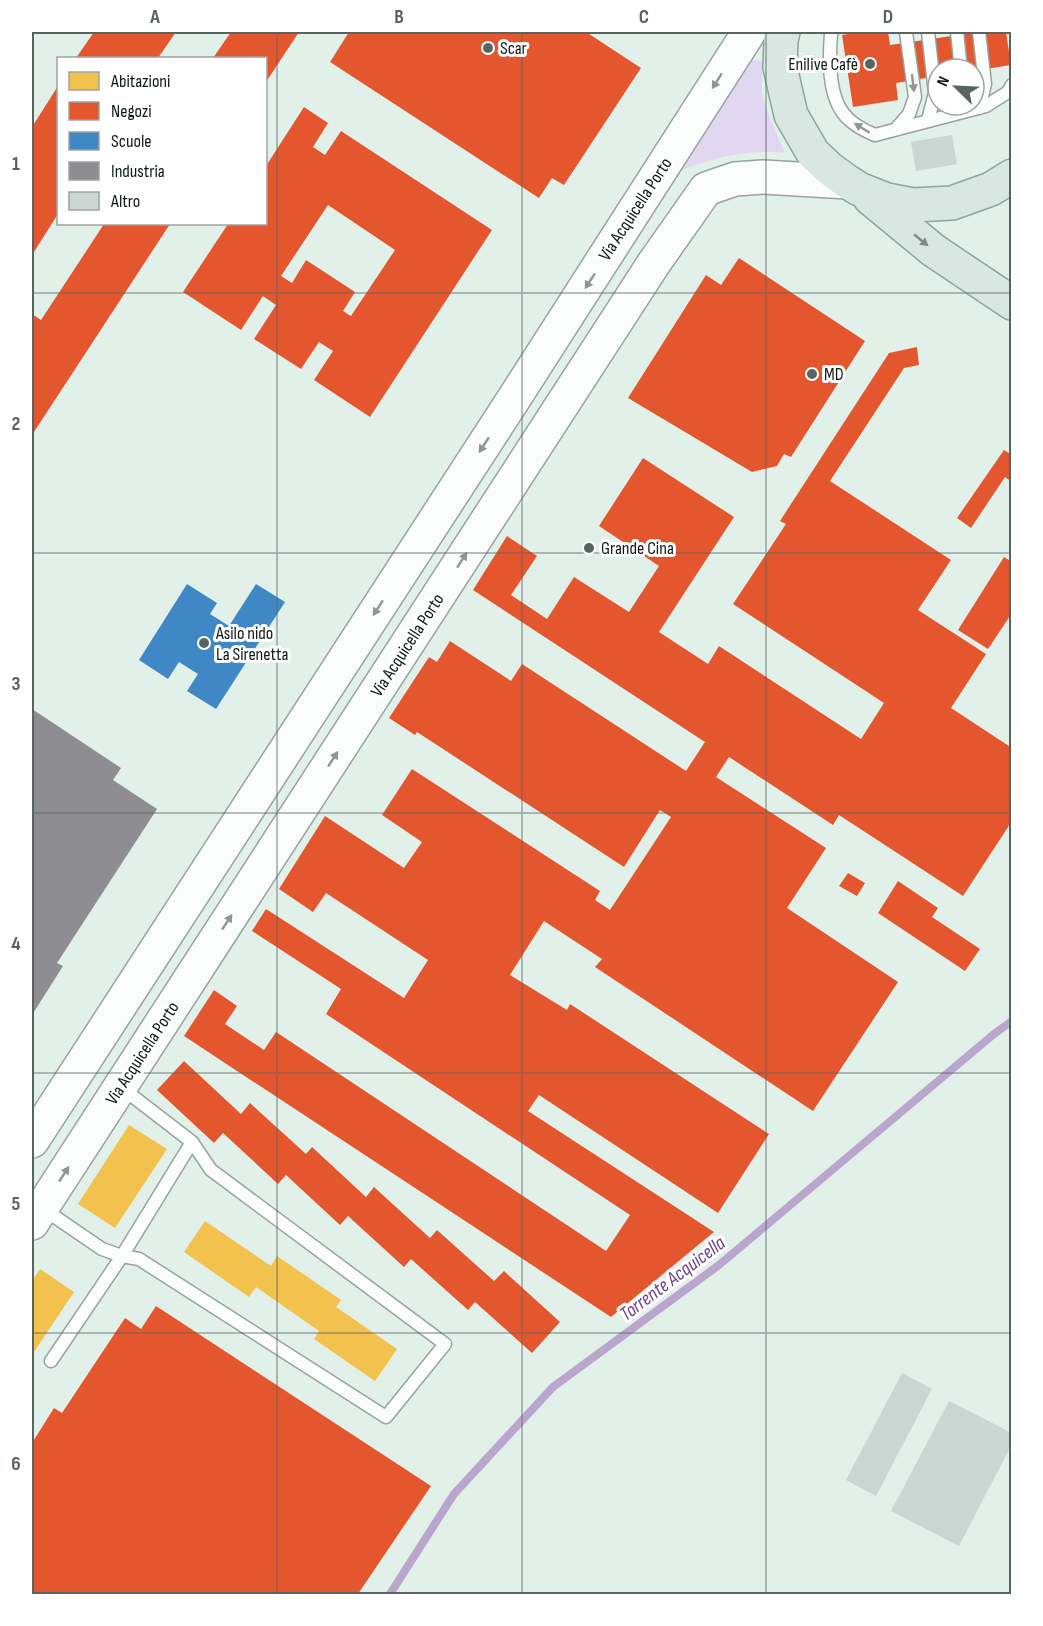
<svg xmlns="http://www.w3.org/2000/svg" width="1043" height="1626" font-family="'Sofia Sans Condensed',sans-serif">
  <style>
    .green { fill: #e1d7f1 }
    .homes { fill: #f2c14e }
    .shops { fill: #e4572e; fill-rule: evenodd }
    .schools { fill: #3f88c5 }
    .industry { fill: #8d8d92 }
    .lines { fill: none; stroke-linecap: round; stroke-linejoin: round }
    .stream { stroke: #baa6cd; stroke-width: 8 }
    .building { fill: #cad6d1 }
    .service-casing { stroke: #98a29e; stroke-width: 15 }
    .secondary-casing { stroke: #98a29e; stroke-width: 36 }
    .primary-casing { stroke: #89a59c; stroke-width: 36 }
    .service { stroke: #fbfdfc; stroke-width: 12 }
    .secondary { stroke: #fbfdfc; stroke-width: 33 }
    .primary { stroke: #d9e7e2; stroke-width: 33 }
    .oneway { fill: #919694 }
    .oneway2 { fill: #7e8a86 }
    .grid { fill: none; stroke: #596460; stroke-width: 1.5; stroke-opacity: 0.55 }
    .poi-dot { fill: #596460; stroke: #fff; stroke-width: 2 }
    .labels { text-anchor: middle; stroke-width: 6; stroke-linejoin: round; paint-order: stroke }
    .poi-label { font-size: 18px; fill: #0f1915; stroke: #fff; text-anchor: start }
    .street-label { font-size: 18px; fill: #0f1915; stroke: #fff }
    .water-label { font-size: 20px; font-style: italic; fill: #6d4089; stroke: #fff }
    .neatline { fill: none; stroke: #596460; stroke-width: 2 }
    .grid-label { font-size: 20px; text-anchor: middle; font-weight: bold; fill: #596460 }
  </style>
  <rect width="100%" height="100%" fill="#e2f0ea"/>
  <!-- green -->
  <path class="green" d="M750,60L762,61V94L771,121L785,153C747,149 712,158 677,172Z"/>
  <!-- homes -->
  <path class="homes" d="M129,1125L167,1149L115,1228L78,1204Z
    M205,1221L271,1266L277,1256L341,1300L336,1307L397,1349L375,1381L314,1339L319,1331L256,1287L249,1297L184,1252Z
    M40,1269L74,1292L32,1355V1281Z"/>
  <!-- shops -->
  <path class="shops" d="M94,32H176L158,58H76Z
    M231,32H299L266,82V58H213Z
    M349,32H586L641,68L564,185L552,178L539,198L330,62Z
    M862,32H888L890,45L979,32H1006L1011,65L974,71V69H938V76L896,83L898,100L853,107L842,35Z
    M58,86V214L32,255V127Z
    M304,107L328,123L313,147L325,155L341,131L492,230L370,417L314,380L333,351L319,342L301,369L254,339L276,305L263,296L241,330L183,292L228,224H266V166ZM328,205L395,250L351,316L343,311L355,292L306,260L292,283L281,276Z
    M104,224H170L32,435V314L41,320Z
    M739,258L865,341L791,457L784,454L777,466L752,472L628,398L706,275L721,285Z
    M917,347L919,365L904,368L830,481L951,560L918,610L986,654L951,708L1012,748V821L963,896L839,815L833,825L729,757L716,777L826,848L787,908L898,982L813,1111L595,967L602,959L544,921L510,975L567,1010L570,1004L769,1134L718,1213L539,1095L528,1111L714,1232L611,1317L184,1036L214,990L237,1006L225,1024L264,1050L276,1032L606,1251L630,1215L326,1014L341,989L252,931L266,909L404,998L428,960L326,893L313,912L279,889L325,816L404,868L422,842L382,815L412,769L600,891L595,900L610,910L671,817L660,810L624,867L417,732L415,735L389,718L429,657L437,662L450,641L511,681L522,664L686,771L705,742L473,590L507,536L537,556L511,595L547,619L574,577L629,612L659,566L599,526L643,458L734,517L659,632L708,664L719,646L861,739L884,703L733,604L786,524L780,521L889,353Z
    M1004,450L1012,455V482L1005,477L971,528L957,518Z
    M1004,557L1012,562V613L988,649L958,630Z
    M848,873L865,883L857,896L839,886Z
    M898,881L938,908L932,917L980,949L965,971L878,913Z
    M184,1061L241,1114L250,1103L306,1154L312,1147L366,1197L374,1187L430,1238L437,1230L494,1281L504,1271L560,1322L532,1353L475,1302L468,1310L411,1259L404,1267L348,1216L340,1225L286,1175L278,1184L223,1133L214,1143L157,1090Z
    M156,1306L431,1486L358,1594H32V1443L54,1408L62,1413L125,1318L141,1329Z"/>
  <!-- schools -->
  <path class="schools" d="M187,584L217,603L210,614L229,626L256,584L285,602L216,709L187,691L198,674L179,662L168,679L139,660Z"/>
  <!-- industry -->
  <path class="industry" d="M32,709L121,768L113,780L157,809L57,963L63,966L32,1015Z"/>
  <g class="lines">
    <!-- stream -->
    <path class="stream" d="M390,1594L454,1494L553,1387L719,1265L994,1034L1012,1021"/>
  </g>
  <!-- building -->
  <path class="building" d="M952,135L957,164L916,171L911,142Z
    M902,1373L932,1389L876,1496L846,1480Z
    M949,1401L1012,1433V1444L959,1546L891,1511Z"/>
  <g class="lines">
    <defs>
      <path id="service" d="M832,32L831,34C829,59 828,93 843,113C851,124 863,130 875,135L986,106L1008,92L1012,85
        M928,32L935,93L928,120
        M957,32L961,69
        M979,108L985,84L979,32
        M896,129L909,114L915,97L906,32
        M42,1208L102,1249L122,1256L139,1259L386,1417L445,1344L211,1170L192,1142L122,1088
        M51,1361L122,1256L192,1142"/>
      <path id="secondary" d="M32,1141L513,400L749,32
        M32,1223L654,263L706,189L735,179L763,177L848,182"/>
      <path id="primary" d="M783,32L781,40L780,67L791,115L813,153L830,169L848,182L859,189L887,200L913,205L952,203L991,189L1012,176
        M870,198L933,250L1012,303"/>
    </defs>
    <!-- service casing -->
    <use href="#service" class="service-casing"/>
    <!-- secondary casing -->
    <use href="#secondary" class="secondary-casing"/>
    <!-- primary casing -->
    <use href="#primary" class="primary-casing"/>
    <!-- service -->
    <use href="#service" class="service"/>
    <!-- secondary -->
    <use href="#secondary" class="secondary"/>
    <!-- primary -->
    <use href="#primary" class="primary"/>
  </g>
  <!-- one-way arrows -->
  <defs><path id="oneway-solid" d="M-6-.8H1V-3.2L6.5 0L1 3.2V.8H-6Z" transform="scale(1.5)"/></defs>
  <g class="oneway">
    <use href="#oneway-solid" transform="translate(717 81) rotate(122)"/>
    <use href="#oneway-solid" transform="translate(913 83) rotate(83)"/>
    <use href="#oneway-solid" transform="translate(862 128) rotate(-148)"/>
    <use href="#oneway-solid" transform="translate(590 281) rotate(123)"/>
    <use href="#oneway-solid" transform="translate(484 445) rotate(123)"/>
    <use href="#oneway-solid" transform="translate(462 560) rotate(-57)"/>
    <use href="#oneway-solid" transform="translate(378 608) rotate(123)"/>
    <use href="#oneway-solid" transform="translate(333 759) rotate(-57)"/>
    <use href="#oneway-solid" transform="translate(227 922) rotate(-57)"/>
    <use href="#oneway-solid" transform="translate(64 1174) rotate(-57)"/>
  </g>
  <use class="oneway2" href="#oneway-solid" transform="translate(921 240) rotate(39)"/>
  <!-- grid -->
  <path class="grid" d="M277,32V1594M522,32V1594M766,32V1594M32,293H1012M32,553H1012M32,813H1012M32,1073H1012M32,1333H1012"/>
  <!-- markers -->
  <g class="poi-dot">
    <circle cx="488" cy="48" r="6"/>
    <circle cx="870" cy="64" r="6"/>
    <circle cx="812" cy="374" r="6"/>
    <circle cx="589" cy="548" r="6"/>
    <circle cx="204" cy="643" r="6"/>
  </g>
  <g class="labels">
    <!-- poi labels -->
    <g class="poi-label">
      <text x="500" y="54">Scar</text>
      <text x="858" y="70" text-anchor="end">Enilive Cafè</text>
      <text x="824" y="380">MD</text>
      <text x="601" y="554">Grande Cina</text>
      <text x="216" y="639">Asilo nido<tspan x="216" dy="21">La Sirenetta</tspan></text>
    </g>
    <!-- street labels -->
    <g class="street-label">
      <text transform="translate(635 209) rotate(-57)" y="6">Via Acquicella Porto</text>
      <text transform="translate(407 645) rotate(-57)" y="6">Via Acquicella Porto</text>
      <text transform="translate(142 1053) rotate(-57)" y="6">Via Acquicella Porto</text>
    </g>
    <!-- water labels -->
    <g class="water-label">
      <text transform="translate(672 1278) rotate(-37)" y="7">Torrente Acquicella</text>
    </g>
  </g>
  <!-- border -->
  <rect width="1043" height="1626" fill="none" stroke="#ffffff" stroke-width="66"/>
  <!-- legend -->
  <rect x="57" y="57" width="210" height="168" fill="#ffffff" stroke="#9fa3a1" stroke-width="1.5"/>
  <rect x="69" y="72" width="30" height="18" fill="#f2c14e" stroke="#9fa3a1" stroke-width="1.5"/>
  <text x="111" y="87" font-size="18" fill="#0f1915">Abitazioni</text>
  <rect x="69" y="102" width="30" height="18" fill="#e4572e" stroke="#9fa3a1" stroke-width="1.5"/>
  <text x="111" y="117" font-size="18" fill="#0f1915">Negozi</text>
  <rect x="69" y="132" width="30" height="18" fill="#3f88c5" stroke="#9fa3a1" stroke-width="1.5"/>
  <text x="111" y="147" font-size="18" fill="#0f1915">Scuole</text>
  <rect x="69" y="162" width="30" height="18" fill="#8d8d92" stroke="#9fa3a1" stroke-width="1.5"/>
  <text x="111" y="177" font-size="18" fill="#0f1915">Industria</text>
  <rect x="69" y="192" width="30" height="18" fill="#cad6d1" stroke="#9fa3a1" stroke-width="1.5"/>
  <text x="111" y="207" font-size="18" fill="#0f1915">Altro</text>
  <!-- north arrow -->
  <g transform="translate(956 87) rotate(294)"><circle r="28" fill="#ffffff" stroke="#9fa3a1" stroke-width="1.5"/>
  <path d="M0-4.5L10 22L0 15L-10 22Z" fill="#596460"/>
  <text y="-9" font-size="16" font-weight="bold" text-anchor="middle" fill="#0f1915">N</text>
  </g>
  <rect x="33" y="33" width="977" height="1560" class="neatline"/>
  <g class="grid-label">
    <text x="155" y="23">A</text>
    <text x="399" y="23">B</text>
    <text x="644" y="23">C</text>
    <text x="888" y="23">D</text>
    <text x="16" y="170">1</text>
    <text x="16" y="430">2</text>
    <text x="16" y="690">3</text>
    <text x="16" y="950">4</text>
    <text x="16" y="1210">5</text>
    <text x="16" y="1470">6</text>
  </g>
</svg>
